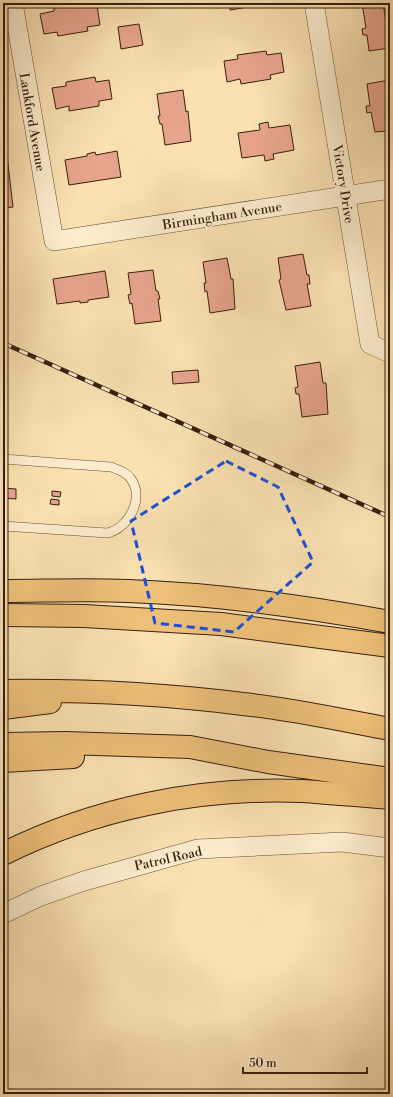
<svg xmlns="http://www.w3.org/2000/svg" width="393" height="1097" font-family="'Libre Bodoni',serif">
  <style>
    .building { fill: #e7a48d; stroke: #361e0d }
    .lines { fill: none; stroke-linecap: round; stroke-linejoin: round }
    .lane-casing { stroke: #674f36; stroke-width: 10 }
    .street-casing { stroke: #674f36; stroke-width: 20 }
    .highway-casing { stroke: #361e0d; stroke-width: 24 }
    .lane { stroke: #fceccd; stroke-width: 9 }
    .street { stroke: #fceccd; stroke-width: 19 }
    .highway { stroke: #edc079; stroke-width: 22 }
    .rail-casing { stroke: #361e0d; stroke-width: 4.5 }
    .rail { stroke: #fceccd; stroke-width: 3; stroke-dasharray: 9; stroke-linecap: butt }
    .marked { fill: none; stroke: #1d4ed8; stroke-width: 3; stroke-dasharray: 8 5; stroke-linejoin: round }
    .labels { text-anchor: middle; stroke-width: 4; stroke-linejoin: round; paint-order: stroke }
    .street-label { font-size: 13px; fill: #361e0d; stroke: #fceccd }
  </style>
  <rect width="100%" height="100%" fill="#fae1b2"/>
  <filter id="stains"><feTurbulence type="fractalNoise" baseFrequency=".005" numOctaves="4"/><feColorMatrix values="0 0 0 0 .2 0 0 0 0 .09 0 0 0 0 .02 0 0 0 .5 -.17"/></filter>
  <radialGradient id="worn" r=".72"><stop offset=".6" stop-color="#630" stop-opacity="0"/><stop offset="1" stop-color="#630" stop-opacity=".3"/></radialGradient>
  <!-- building -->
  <path class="building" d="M82,3L84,7L97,5L100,25L87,27L88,31L58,36L57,32L44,34L40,14L54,11V8Z
    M216,3H260V5L230,10V6L217,8Z
    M362,3H383L390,48L369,51L367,35H363L362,29L366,28Z
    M139,24L143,45L121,49L118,27Z
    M266,51L267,55L281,53L284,72L270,75L271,79L241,84L240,79L227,82L224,61L238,59L237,55Z
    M95,77L96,82L109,80L112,99L99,101V106L69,111V106L56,109L52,88L66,86V82Z
    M389,80L390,88V150L387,131L375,132L371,112L367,113L366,106H370L367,84Z
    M183,90L186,112L188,111L191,141L165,145L162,124H160L158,116H160L157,94Z
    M3,122L13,207L3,208Z
    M268,122L269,128L290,125L294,150L273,154L274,159L265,161L264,155L242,158L238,133L260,130L259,124Z
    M117,151L121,177L69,185L65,160L87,156V154L95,152L96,155Z
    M303,254L307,275H309L310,284H307L311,306L286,310L279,280L281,279L278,258Z
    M227,258L231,279H233L235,309L210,313L207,291L205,292L204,283H206L203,262Z
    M153,270L156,291H158L160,299H158L161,321L135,324L132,303L130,304L128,295L131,294L128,273Z
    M105,271L109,297L88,300V302L80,303V301L57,304L53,279Z
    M320,362L323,383H326L328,414L302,417L299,394H296L295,388L298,387L295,366Z
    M198,370L199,382L173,384L172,372Z
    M3,488L16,489V499L3,498Z
    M52,491L61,492L60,497L52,496Z
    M51,499L59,500V505L50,504Z"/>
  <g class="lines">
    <defs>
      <path id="lane" d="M3,459L111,467C119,470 126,472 131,479C145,499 128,529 107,533L3,526"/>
      <path id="street" d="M13,3L54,241L390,189
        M314,3L370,344L390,353
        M3,914L41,896L84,881L198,849L342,842L390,848"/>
      <path id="highway" d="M3,591C44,591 86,589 128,591C216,594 303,606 390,622
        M3,615L84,616L221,624L390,646
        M3,691C83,690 163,694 243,704C292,709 341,720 390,729
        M3,708L50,702
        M3,744L65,743L190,747L268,762L390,779
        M3,761L73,757
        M3,854C95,808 200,787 302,791C332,793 361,796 390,798"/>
    </defs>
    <!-- lane casing -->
    <use href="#lane" class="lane-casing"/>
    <!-- street casing -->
    <use href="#street" class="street-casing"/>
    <!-- highway casing -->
    <use href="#highway" class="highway-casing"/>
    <!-- lane -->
    <use href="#lane" class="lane"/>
    <!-- street -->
    <use href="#street" class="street"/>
    <!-- highway -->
    <use href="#highway" class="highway"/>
    <defs>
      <path id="rail" d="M3,343L390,517"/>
    </defs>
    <!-- rail casing -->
    <use href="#rail" class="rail-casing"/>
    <!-- rail -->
    <use href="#rail" class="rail"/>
  </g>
  <!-- marked area -->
  <path class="marked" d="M226,461L278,487L313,562L234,632L155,623L131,521Z"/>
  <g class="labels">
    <!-- street labels -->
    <g class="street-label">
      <text transform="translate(33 122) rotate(80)" y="5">Lankford Avenue</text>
      <text transform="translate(344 184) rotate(81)" y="5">Victory Drive</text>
      <text transform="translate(222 215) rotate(-9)" y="5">Birmingham Avenue</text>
      <text transform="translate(168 858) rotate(-13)" y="5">Patrol Road</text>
    </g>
  </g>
  <!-- margin -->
  <rect width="393" height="1097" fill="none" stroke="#fae1b2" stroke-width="16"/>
  <rect x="4" y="4" width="385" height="1089" fill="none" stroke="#361e0d" stroke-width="2"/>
  <rect x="8" y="8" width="377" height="1081" fill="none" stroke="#361e0d"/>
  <!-- scale -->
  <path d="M243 1067v6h124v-6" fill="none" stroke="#361e0d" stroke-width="2"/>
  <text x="249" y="1067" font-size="12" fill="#361e0d" stroke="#fceccd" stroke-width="3" paint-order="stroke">50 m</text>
  <rect width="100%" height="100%" filter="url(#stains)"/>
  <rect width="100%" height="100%" fill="url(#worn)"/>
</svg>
